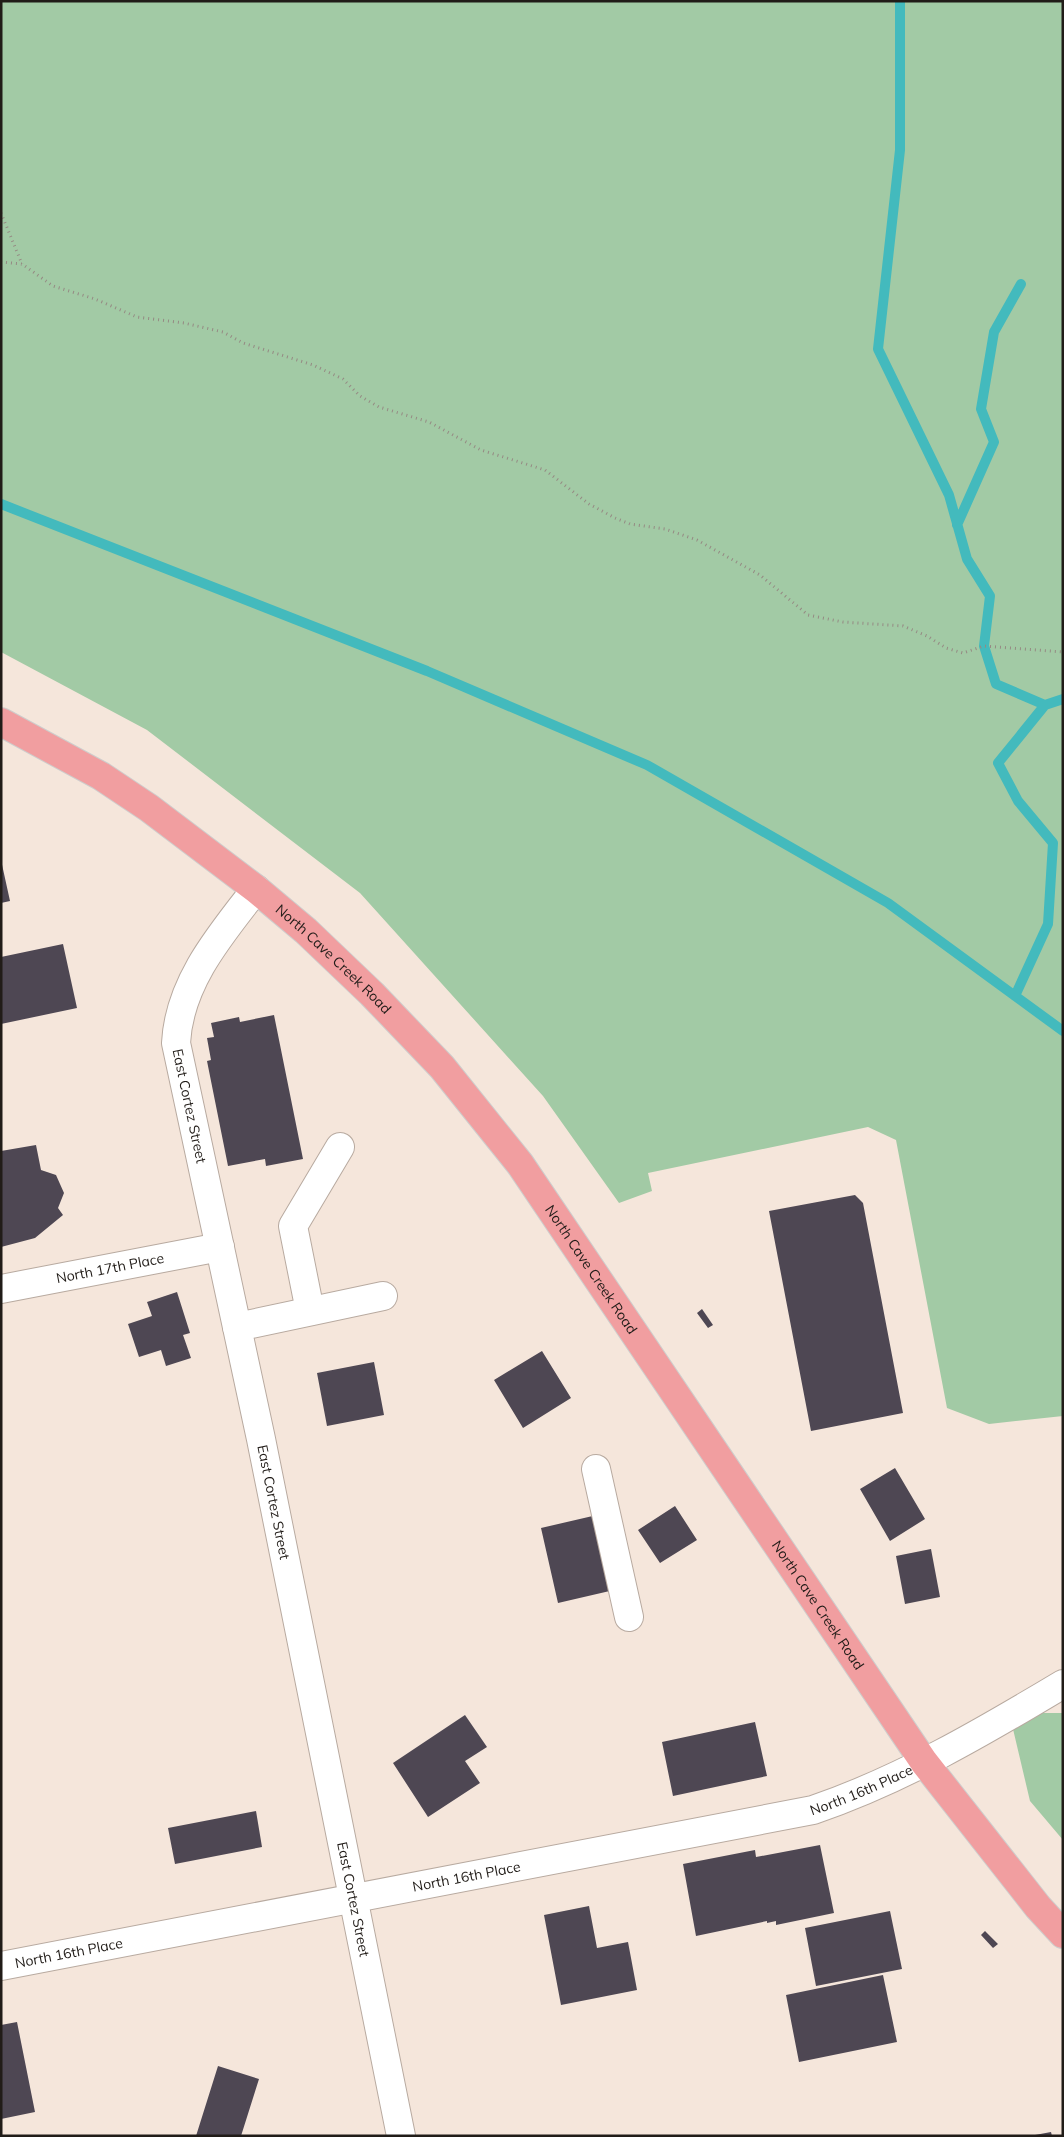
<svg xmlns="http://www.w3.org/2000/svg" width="1064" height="2137" font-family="Mulish,sans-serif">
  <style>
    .green { fill: #a2caa5 }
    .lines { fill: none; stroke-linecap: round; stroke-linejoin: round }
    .stream { stroke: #43babd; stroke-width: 10 }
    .building { fill: #4e4753 }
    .minor-casing { stroke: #b8aaa0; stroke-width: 30 }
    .major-casing { stroke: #cecdcc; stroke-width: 30 }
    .path { stroke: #958a83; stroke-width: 3; stroke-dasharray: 1 4; stroke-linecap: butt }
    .minor { stroke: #fff; stroke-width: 28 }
    .major { stroke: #f19ea0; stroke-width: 28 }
    .labels { text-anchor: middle; stroke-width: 5; stroke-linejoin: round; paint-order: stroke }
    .street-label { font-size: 14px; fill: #211c18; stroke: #f5e6db }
  </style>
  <rect width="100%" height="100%" fill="#f5e6db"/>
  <!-- green -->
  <path class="green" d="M1,1H1063V1416L989,1424L947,1408L896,1140L868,1127L648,1173L652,1191L619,1203L543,1096L360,893L147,730L1,652Z
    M1042,1713H1063V1840L1030,1801L1013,1729Z"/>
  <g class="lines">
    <!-- stream -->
    <path class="stream" d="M900,1V150L878,349L949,495L967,559L990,596L984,646L996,684L1045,705
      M1,504L427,671L647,765L888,903L1063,1031
      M957,525L994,442L981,409L994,332L1021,284
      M1015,996L1048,924L1053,843L1018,801L998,763L1045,705L1063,699"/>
  </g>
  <!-- building -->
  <path class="building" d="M1,860L10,901L1,903Z
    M63,944L77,1008L1,1024V957Z
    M274,1015L303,1159L266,1166L265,1159L228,1166L207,1061L211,1060L207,1038L214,1037L211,1023L239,1017L240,1022Z
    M36,1145L41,1170L56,1175L64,1193L58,1208L63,1215L35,1238L1,1247V1151Z
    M855,1195L863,1203L903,1413L811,1431L769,1211Z
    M177,1292L190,1333L183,1335L191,1358L166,1366L161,1350L139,1357L128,1324L152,1316L147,1302Z
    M702,1309L713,1325L708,1328L697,1313Z
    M542,1351L571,1398L523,1428L494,1380Z
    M374,1362L384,1415L327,1426L317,1373Z
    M895,1468L925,1519L890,1541L860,1489Z
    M675,1506L697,1540L660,1563L638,1530Z
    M597,1515L614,1590L558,1603L541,1528Z
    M931,1549L940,1597L905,1604L896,1556Z
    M465,1715L487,1747L465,1761L480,1783L428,1817L393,1763Z
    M755,1722L767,1776L673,1796L662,1742Z
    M256,1811L262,1847L175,1864L168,1828Z
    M820,1845L834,1913L776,1925V1921L767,1923V1921L696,1936L683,1864L755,1850L756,1857Z
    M589,1906L597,1948L628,1942L637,1990L561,2005L544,1915Z
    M890,1911L902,1969L816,1986L805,1928Z
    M985,1931L998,1944L993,1948L981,1935Z
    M883,1975L897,2042L799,2062L786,1995Z
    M17,2022L35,2112L1,2119V2025Z
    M218,2066L259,2079L241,2136H196Z
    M1051,2132L1052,2136H1035V2135Z"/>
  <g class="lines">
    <defs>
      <g id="minor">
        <path id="s1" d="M256,889C220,935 179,983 176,1043L261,1439L401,2136"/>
        <path id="s2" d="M1,1289L220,1247"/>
        <path d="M310,1311L293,1226L340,1147"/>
        <path d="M237,1327L383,1296"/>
        <path d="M596,1469L629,1617"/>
        <path id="s3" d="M1,1966L813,1810C901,1780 983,1732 1063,1684"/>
      </g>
      <g id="major">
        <path id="s4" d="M1,722L101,776L149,808L256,889L306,931L372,994L442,1067L520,1164L924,1762L1038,1907L1063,1934"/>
      </g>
    </defs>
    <!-- minor casing -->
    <use href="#minor" class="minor-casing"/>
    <!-- major casing -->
    <use href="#major" class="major-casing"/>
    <!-- path -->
    <path class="path" d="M1,213L22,264
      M1,262L22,264L53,286L95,299L137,317L184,323L223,332L243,343L313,365L343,379L360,396L379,407L429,422L481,450L545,470L589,504L615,518L630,524L665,529L697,540L760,575L808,615L843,622L903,626L927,636L946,648L963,653L984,646L1063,652"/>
    <!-- minor -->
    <use href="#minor" class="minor"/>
    <!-- major -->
    <use href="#major" class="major"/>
  </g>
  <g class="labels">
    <!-- street labels -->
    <g class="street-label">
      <text dy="5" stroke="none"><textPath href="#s4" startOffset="410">North Cave Creek Road</textPath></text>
      <text dy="5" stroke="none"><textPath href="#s1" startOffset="241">East Cortez Street</textPath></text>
      <text dy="5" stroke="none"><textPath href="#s2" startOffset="111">North 17th Place</textPath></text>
      <text dy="5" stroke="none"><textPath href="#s4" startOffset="815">North Cave Creek Road</textPath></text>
      <text dy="5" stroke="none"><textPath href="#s1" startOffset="646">East Cortez Street</textPath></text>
      <text dy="5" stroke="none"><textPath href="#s4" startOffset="1220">North Cave Creek Road</textPath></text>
      <text dy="5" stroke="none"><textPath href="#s3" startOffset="879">North 16th Place</textPath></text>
      <text dy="5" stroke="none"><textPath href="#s3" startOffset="474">North 16th Place</textPath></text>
      <text dy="5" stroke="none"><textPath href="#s1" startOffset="1051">East Cortez Street</textPath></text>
      <text dy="5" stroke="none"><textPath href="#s3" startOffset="69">North 16th Place</textPath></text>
    </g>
  </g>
  <!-- border -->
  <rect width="1064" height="2137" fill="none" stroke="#211c18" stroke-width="5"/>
</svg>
